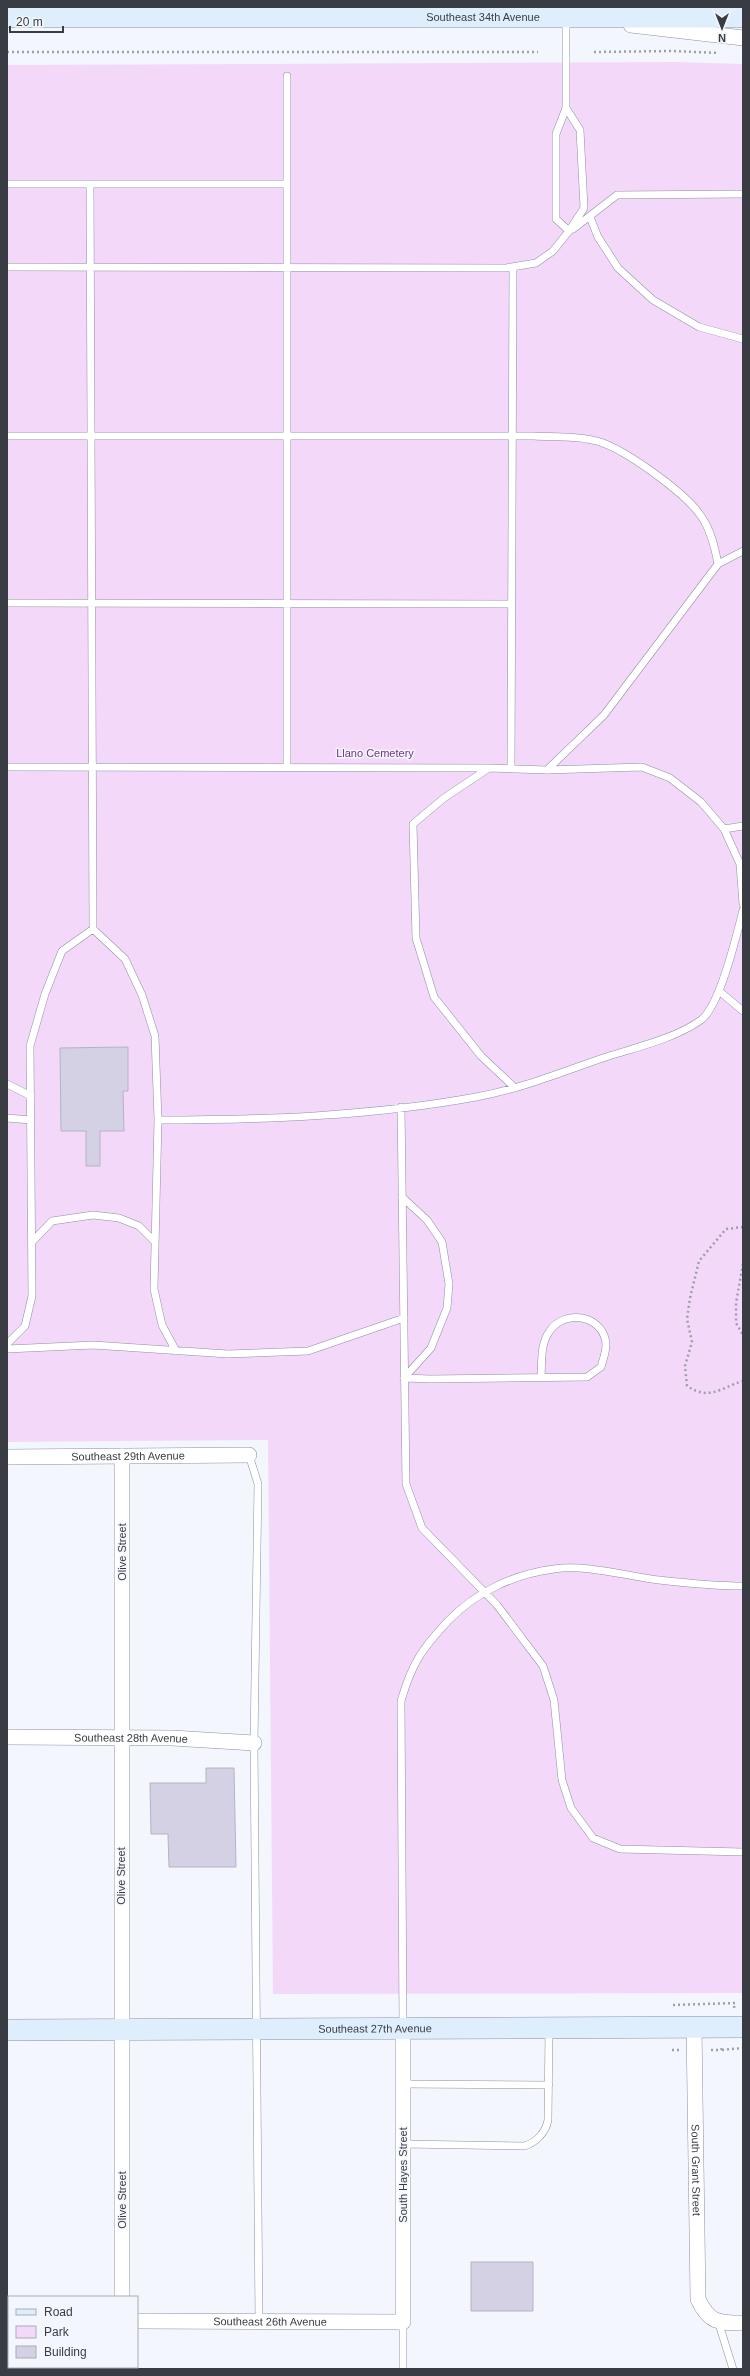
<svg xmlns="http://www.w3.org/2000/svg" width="750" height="2376" font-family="Helvetica,sans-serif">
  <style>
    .green { fill: #f4d8fa }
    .building { fill: #d5d1e4; stroke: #b6b2c5 }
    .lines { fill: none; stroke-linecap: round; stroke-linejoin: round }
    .lane-casing { stroke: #8b91a2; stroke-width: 8 }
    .street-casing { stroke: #8b91a2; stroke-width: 16 }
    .secondary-casing { stroke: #8b91a2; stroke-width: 22 }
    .path { stroke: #9da0a7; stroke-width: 2.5; stroke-dasharray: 2 3; stroke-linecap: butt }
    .lane { stroke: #fff; stroke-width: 7 }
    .street { stroke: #fff; stroke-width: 15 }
    .secondary { stroke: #dfeefd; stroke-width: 21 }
    .labels { text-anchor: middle; stroke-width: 3; stroke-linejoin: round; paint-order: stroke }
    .street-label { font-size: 11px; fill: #393c43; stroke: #f3f6fd }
    .park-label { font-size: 11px; fill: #723681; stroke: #f3f6fd }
  </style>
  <rect width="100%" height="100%" fill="#f3f6fd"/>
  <!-- green -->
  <path class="green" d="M677,62L743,64V1993L273,1994L268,1440L7,1442V65Z"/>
  <!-- building -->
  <path class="building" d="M128,1047V1091H123L124,1131H100V1166H86V1131H61L60,1048Z
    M206,1768H234L236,1867H169L168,1834H151L150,1783H206Z
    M471,2262H533V2311H471Z"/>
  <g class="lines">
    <defs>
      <path id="lane" d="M566,18V108L556,134V219L569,231
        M7,184H287
        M90,184L93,929
        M590,217L598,237L618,268L653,300L699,327L743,339
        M573,229L617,195L743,194
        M7,267L506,268L536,263L553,251L569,231L584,208L580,130L566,108
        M7,436H534C553,437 574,436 592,440C619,444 686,493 701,516C711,530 715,548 718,564
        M7,603L511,604
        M7,767L489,768
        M287,768V76
        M511,769L513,267
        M547,770L604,715L718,564L743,551
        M724,829L743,826
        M719,991L743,1011
        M7,1084L31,1096
        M514,1087L481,1056L434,997L416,938L413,824L444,798L489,768L547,770L642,767L670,778L701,802L724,829L740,864L743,904
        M401,1107L406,1484L422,1528L497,1605L543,1666L554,1700L562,1780L571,1808L593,1838L620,1849L743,1852
        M7,1118L31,1120
        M158,1120C264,1120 372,1116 476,1097C521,1089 564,1071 606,1057C637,1047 674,1039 701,1020C720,1006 737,934 743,910
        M402,1197L427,1220L442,1242L449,1284L447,1308L431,1348L404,1378
        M32,1242L52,1221L93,1215L119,1218L139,1226L155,1242
        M7,1344L25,1326L32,1296L30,1046L45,994L62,951L93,929L125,959L142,995L155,1036L158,1120L154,1289L162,1325L176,1351
        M7,1349L93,1345L228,1354L308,1351L404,1318
        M404,1378L430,1379L587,1377L601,1367C603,1360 606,1352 606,1345C605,1316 565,1307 549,1332C540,1345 542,1363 541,1378
        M249,1455L258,1484L254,1743L259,2321
        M403,2026L401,1701C412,1663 422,1649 448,1621C476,1592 514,1574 554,1569C585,1564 627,1576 659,1580C686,1583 715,1586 743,1586
        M403,2084L549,2085
        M403,2144L524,2146C536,2143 546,2132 548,2120L549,2030
        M718,2321L733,2369
        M403,2322V2369"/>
      <g id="street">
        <path d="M631,25L743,38"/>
        <path id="s1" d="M7,1457L249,1455"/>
        <path id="s2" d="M7,1737L172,1738L254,1743"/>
        <path id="s3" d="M694,2027L698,2299C709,2323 719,2323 743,2323"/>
        <path d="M122,2297V1456"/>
        <path id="s4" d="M137,2321L403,2322V2029"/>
        <path d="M7,2322H9"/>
        <path d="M122,2367V2369"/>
      </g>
      <g id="secondary">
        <path id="s5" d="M7,17H743"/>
        <path id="s6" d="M7,2030L743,2027"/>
      </g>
    </defs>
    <!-- lane casing -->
    <use href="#lane" class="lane-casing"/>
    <!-- street casing -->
    <use href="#street" class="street-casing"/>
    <!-- secondary casing -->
    <use href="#secondary" class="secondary-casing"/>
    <!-- path -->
    <path class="path" d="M7,52H538
      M594,52L672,51L719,53
      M743,1227L726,1229L699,1261L690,1298L687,1319L692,1342L685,1366L687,1386C710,1401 720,1388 743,1381
      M743,1264L736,1303V1323L743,1335
      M673,2005L735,2003L734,2008
      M672,2050H680
      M711,2050H721L723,2046
      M722,2050L743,2048"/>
    <!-- lane -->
    <use href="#lane" class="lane"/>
    <!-- street -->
    <use href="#street" class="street"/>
    <!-- secondary -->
    <use href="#secondary" class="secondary"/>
  </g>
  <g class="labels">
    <!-- street labels -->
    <g class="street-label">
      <text dy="4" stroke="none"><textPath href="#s5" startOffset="476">Southeast 34th Avenue</textPath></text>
      <text dy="4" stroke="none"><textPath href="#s1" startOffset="121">Southeast 29th Avenue</textPath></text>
      <text transform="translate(122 1552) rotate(-90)" y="4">Olive Street</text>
      <text dy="4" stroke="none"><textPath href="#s2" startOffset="124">Southeast 28th Avenue</textPath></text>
      <text transform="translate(121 1876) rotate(-90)" y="4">Olive Street</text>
      <text dy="4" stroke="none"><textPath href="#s6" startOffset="368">Southeast 27th Avenue</textPath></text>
      <text dy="4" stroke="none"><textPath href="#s3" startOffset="143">South Grant Street</textPath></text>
      <text transform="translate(403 2175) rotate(-90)" y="4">South Hayes Street</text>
      <text transform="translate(122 2200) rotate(-90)" y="4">Olive Street</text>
      <text dy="4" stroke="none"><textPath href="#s4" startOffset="133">Southeast 26th Avenue</textPath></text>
    </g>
    <!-- park labels -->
    <g class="park-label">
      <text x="375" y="757">Llano Cemetery</text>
    </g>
  </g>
  <!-- border -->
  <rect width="750" height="2376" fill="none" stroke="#393c43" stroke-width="16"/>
  <!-- legend -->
  <rect x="8" y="2296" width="130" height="72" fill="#f3f6fd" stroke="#a9acb3"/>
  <rect x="16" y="2309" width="20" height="6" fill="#dfeefd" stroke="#a9acb3"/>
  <text x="44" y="2316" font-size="12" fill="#393c43">Road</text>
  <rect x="16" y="2326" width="20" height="12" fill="#f4d8fa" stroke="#a9acb3"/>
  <text x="44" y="2336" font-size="12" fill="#393c43">Park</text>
  <rect x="16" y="2346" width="20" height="12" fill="#d5d1e4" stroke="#a9acb3"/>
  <text x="44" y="2356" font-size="12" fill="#393c43">Building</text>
  <!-- north arrow -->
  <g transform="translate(722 28) rotate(180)" stroke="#f3f6fd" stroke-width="3" paint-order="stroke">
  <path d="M0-3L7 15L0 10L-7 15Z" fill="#393c43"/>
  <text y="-6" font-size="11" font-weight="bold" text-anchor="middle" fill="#393c43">N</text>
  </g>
  <!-- scale -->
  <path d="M10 26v6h53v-6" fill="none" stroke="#393c43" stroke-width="2"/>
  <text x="16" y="26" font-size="12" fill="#393c43" stroke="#f3f6fd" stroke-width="3" paint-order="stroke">20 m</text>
</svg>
